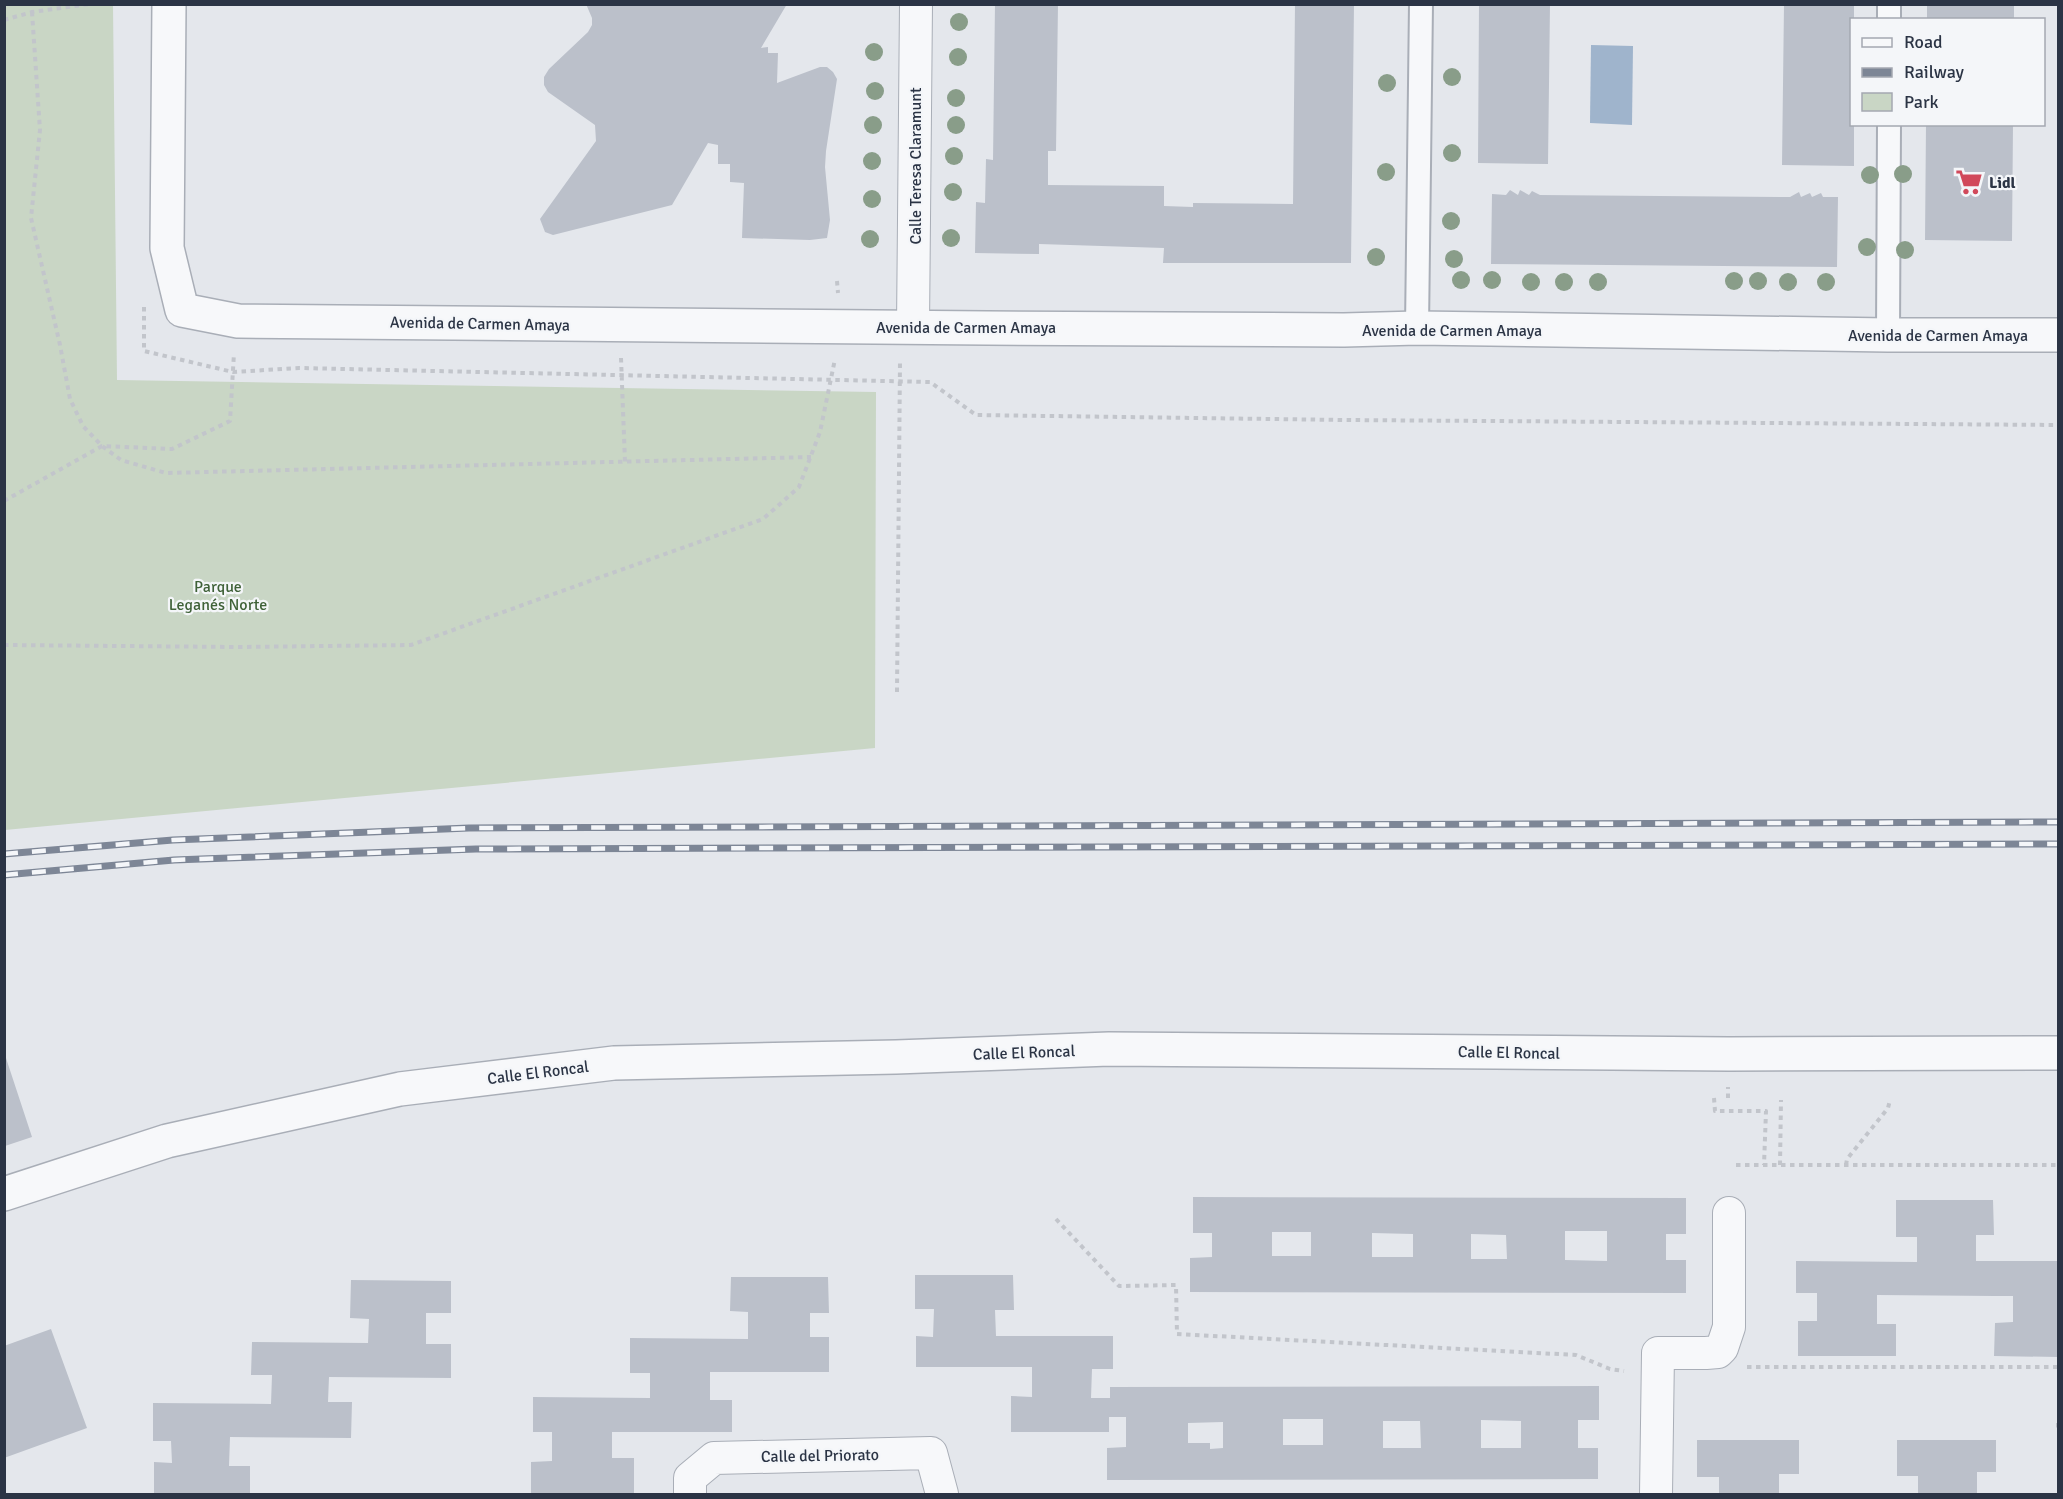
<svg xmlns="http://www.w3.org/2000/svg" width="2063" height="1499" font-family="Signika,sans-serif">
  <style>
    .green { fill: #c9d6c5 }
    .water { fill: #9fb4cc }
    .building { fill: #bbc0ca; fill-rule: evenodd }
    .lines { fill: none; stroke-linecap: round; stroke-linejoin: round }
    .pedestrian-casing { stroke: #a9aeb7; stroke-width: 26 }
    .minor-casing { stroke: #a9aeb7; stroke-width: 34 }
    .tertiary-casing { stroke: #a9aeb7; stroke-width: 36 }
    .path { stroke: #c2c5cb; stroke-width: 4; stroke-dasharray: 4.5 4.5; stroke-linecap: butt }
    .pedestrian { stroke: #f7f8fa; stroke-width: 22 }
    .minor { stroke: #f7f8fa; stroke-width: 32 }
    .tertiary { stroke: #f7f8fa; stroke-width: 33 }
    .rail-casing { stroke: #7d8696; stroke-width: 7 }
    .rail { stroke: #f4f6f9; stroke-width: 4.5; stroke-dasharray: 14; stroke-linecap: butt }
    .tree { fill: #899d89 }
    .labels { text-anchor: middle; stroke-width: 4.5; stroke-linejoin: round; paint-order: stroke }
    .street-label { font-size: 16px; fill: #2b3445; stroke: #f4f6f9 }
    .poi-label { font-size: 16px; font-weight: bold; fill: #2b3445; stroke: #f4f6f9; text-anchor: start }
    .park-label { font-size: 16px; fill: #3f6138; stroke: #f4f6f9 }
  </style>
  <rect width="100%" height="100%" fill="#e4e7ec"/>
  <!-- green -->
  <path class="green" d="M5,4L113,5L117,380L876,392L875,748L5,830Z"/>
  <!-- water -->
  <path class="water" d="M1591,45L1633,46L1632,125L1590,123Z"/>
  <!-- building -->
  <path class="building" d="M586,4H787L761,48L768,47V53H778L777,83L820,67H827L833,72L837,79L826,151L825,167L830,220L827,238L810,240L742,238L744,183L730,182V164H718V145L708,143L672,205L553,235L545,232L540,219L596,141L595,125L548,92L544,85V77L549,69L588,32L592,25V18Z
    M995,4H1058L1056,151H1048V185L1164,186V206L1193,207V203L1293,204L1295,4H1354L1351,263H1163L1164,248L1039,244V254L975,253L976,202L985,203L986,159L993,160Z
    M1479,4H1550L1548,164L1478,163Z
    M1784,4H1854V20H1852V124H1854V166L1782,165Z
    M1927,4H2014V20H1927Z
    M1926,124H2013L2012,241L1925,240Z
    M1510,190L1518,195L1520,190L1529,195L1532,191L1540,195L1790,197L1799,192L1801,197L1810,193L1812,197L1821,193L1823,197H1838L1837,267L1491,264L1492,194L1506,195Z
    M5,1055L32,1137L5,1146Z
    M1193,1197L1686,1198V1234H1666V1260H1686V1293L1190,1292V1258L1212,1257V1233H1193ZM1565,1231H1607V1261L1565,1260ZM1272,1232H1311V1256H1272ZM1372,1233L1413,1234V1257H1372ZM1471,1234L1506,1235L1507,1259H1471Z
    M1896,1200H1993L1994,1235H1976V1261H2058V1357L1994,1356L1995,1323L2013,1322V1296H1995L1877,1295V1324H1896V1356H1798V1321H1817V1293H1796V1261L1917,1262V1237H1896Z
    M915,1275H1013L1014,1310H995L996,1336H1113V1369H1092L1091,1398H1110V1387L1599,1386V1420H1578V1448H1598V1479L1107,1480V1448L1126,1447V1417H1109V1432H1011V1396L1032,1397V1367H916V1336L933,1337L934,1309H915ZM1283,1419H1323V1445H1283ZM1481,1420L1521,1421V1448H1481ZM1383,1421H1420L1421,1448H1383ZM1223,1422V1448L1210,1449V1443H1188V1423Z
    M731,1277H828L829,1313H810V1337H829V1372H710V1400H732V1432H612V1458H634V1494H531V1462L552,1461V1432H533V1397L650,1398V1373H630V1338L748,1339V1312L730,1311Z
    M351,1280L451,1281V1313H426V1344H451V1378L329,1377L328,1402H352L351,1438L230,1437L229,1466H250V1494H154V1462L172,1463L171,1441H153V1403L271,1404L272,1375H251L252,1342L368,1343L369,1319L350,1318Z
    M51,1329L87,1428L4,1458V1346Z
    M1697,1440H1799V1474H1779V1494H1719V1477H1697Z
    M1897,1440H1996V1472H1977V1494H1918V1476H1897Z"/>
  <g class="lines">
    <defs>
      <path id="pedestrian" d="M1889,20V4
        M1417,328L1421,4
        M1888,335L1889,124"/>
      <path id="minor" d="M913,327L916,4
        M690,1494V1478L714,1458L931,1453L942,1494
        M1656,1494L1658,1353H1706L1718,1352L1722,1348L1729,1327V1213"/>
      <path id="tertiary" d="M169,4L167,248L182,310L238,321L987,328L1344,330L1417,328L1888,335H2058
        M4,1194L167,1141L400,1089L614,1063L896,1057L1109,1049L1729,1054L2058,1053"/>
    </defs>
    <!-- pedestrian casing -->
    <use href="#pedestrian" class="pedestrian-casing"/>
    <!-- minor casing -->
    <use href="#minor" class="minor-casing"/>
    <!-- tertiary casing -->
    <use href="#tertiary" class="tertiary-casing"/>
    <!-- path -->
    <path class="path" d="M32,12L40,130L31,218L60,345L70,399L83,426L102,446L121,460L166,473L811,457
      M4,20L32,12L89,4
      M837,281L838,293
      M144,307V351L233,372L299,368L930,382L976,415L1344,420L2058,425
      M621,358L625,462
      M4,501L102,446L172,449L230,421L234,353
      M4,645L238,647L411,645L763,519L799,487L820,432L835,359
      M897,692L900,362
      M1714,1098L1715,1111H1766L1764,1165
      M1728,1098V1087
      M1736,1165H2058
      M1780,1165L1781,1100
      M1846,1165L1847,1159L1888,1108L1890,1100
      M1056,1219L1119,1286L1176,1285L1177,1334L1576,1355L1610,1369L1624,1371
      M1747,1367H2058
      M2058,1423V1430"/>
    <!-- pedestrian -->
    <use href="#pedestrian" class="pedestrian"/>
    <!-- minor -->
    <use href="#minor" class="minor"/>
    <!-- tertiary -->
    <use href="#tertiary" class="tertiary"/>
    <defs>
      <path id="rail" d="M4,854L173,840L469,828L2058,822
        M4,875L174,860L476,849L2058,844"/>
    </defs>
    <!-- rail casing -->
    <use href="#rail" class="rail-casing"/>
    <!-- rail -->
    <use href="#rail" class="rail"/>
  </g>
  <!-- trees -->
  <g class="tree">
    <circle cx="959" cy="22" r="9"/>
    <circle cx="874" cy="52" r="9"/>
    <circle cx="958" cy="57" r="9"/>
    <circle cx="1452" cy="77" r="9"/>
    <circle cx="1387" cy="83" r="9"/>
    <circle cx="875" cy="91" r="9"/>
    <circle cx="956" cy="98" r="9"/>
    <circle cx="873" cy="125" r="9"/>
    <circle cx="956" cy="125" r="9"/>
    <circle cx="1452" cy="153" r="9"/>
    <circle cx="954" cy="156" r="9"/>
    <circle cx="872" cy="161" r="9"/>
    <circle cx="1386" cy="172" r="9"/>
    <circle cx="1903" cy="174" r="9"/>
    <circle cx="1870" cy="175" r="9"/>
    <circle cx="953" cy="192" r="9"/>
    <circle cx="872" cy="199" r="9"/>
    <circle cx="1451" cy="221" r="9"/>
    <circle cx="951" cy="238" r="9"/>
    <circle cx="870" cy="239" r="9"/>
    <circle cx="1867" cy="247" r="9"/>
    <circle cx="1905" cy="250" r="9"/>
    <circle cx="1376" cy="257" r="9"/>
    <circle cx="1454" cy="259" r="9"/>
    <circle cx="1461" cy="280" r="9"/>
    <circle cx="1492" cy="280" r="9"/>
    <circle cx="1734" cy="281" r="9"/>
    <circle cx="1758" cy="281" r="9"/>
    <circle cx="1531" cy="282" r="9"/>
    <circle cx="1564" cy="282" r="9"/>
    <circle cx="1598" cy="282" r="9"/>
    <circle cx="1788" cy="282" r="9"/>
    <circle cx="1826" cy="282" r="9"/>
  </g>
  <!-- icons -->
  <defs>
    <symbol id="supermarket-bare" viewBox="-9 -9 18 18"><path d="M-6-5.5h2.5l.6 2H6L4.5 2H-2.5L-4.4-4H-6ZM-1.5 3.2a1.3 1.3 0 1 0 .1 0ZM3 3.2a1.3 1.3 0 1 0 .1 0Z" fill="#d1495b" stroke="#f4f6f9" stroke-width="2.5" paint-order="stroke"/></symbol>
  </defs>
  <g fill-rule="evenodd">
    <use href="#supermarket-bare" x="1950" y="163" width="38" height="38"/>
  </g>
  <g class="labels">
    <!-- street labels -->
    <g class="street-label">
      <text transform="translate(915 166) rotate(-90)" y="6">Calle Teresa Claramunt</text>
      <text transform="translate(480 323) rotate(1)" y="6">Avenida de Carmen Amaya</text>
      <text x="966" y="333">Avenida de Carmen Amaya</text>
      <text x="1452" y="336">Avenida de Carmen Amaya</text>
      <text x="1938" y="341">Avenida de Carmen Amaya</text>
      <text transform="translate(1024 1052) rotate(-2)" y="6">Calle El Roncal</text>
      <text transform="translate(1509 1052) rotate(1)" y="6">Calle El Roncal</text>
      <text transform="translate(538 1072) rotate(-7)" y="6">Calle El Roncal</text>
      <text transform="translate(820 1455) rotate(-1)" y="6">Calle del Priorato</text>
    </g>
    <!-- poi labels -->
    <g class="poi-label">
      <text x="1989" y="188">Lidl</text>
    </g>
    <!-- park labels -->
    <g class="park-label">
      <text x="218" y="592">Parque<tspan x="218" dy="18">Leganés Norte</tspan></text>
    </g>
  </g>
  <!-- border -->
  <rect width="2063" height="1499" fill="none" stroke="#2b3445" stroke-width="12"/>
  <!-- legend -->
  <rect x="1850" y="18" width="195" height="108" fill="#f4f6f9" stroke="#a4a8b1" stroke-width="1.5"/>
  <rect x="1862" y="38" width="30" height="9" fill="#f7f8fa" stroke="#a4a8b1" stroke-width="1.5"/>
  <text x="1904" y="48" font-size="18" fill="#2b3445">Road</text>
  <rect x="1862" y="68" width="30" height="9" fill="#7d8696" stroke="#a4a8b1" stroke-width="1.5"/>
  <text x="1904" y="78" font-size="18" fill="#2b3445">Railway</text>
  <rect x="1862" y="93" width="30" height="18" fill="#c9d6c5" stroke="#a4a8b1" stroke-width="1.5"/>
  <text x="1904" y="108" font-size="18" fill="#2b3445">Park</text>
</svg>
